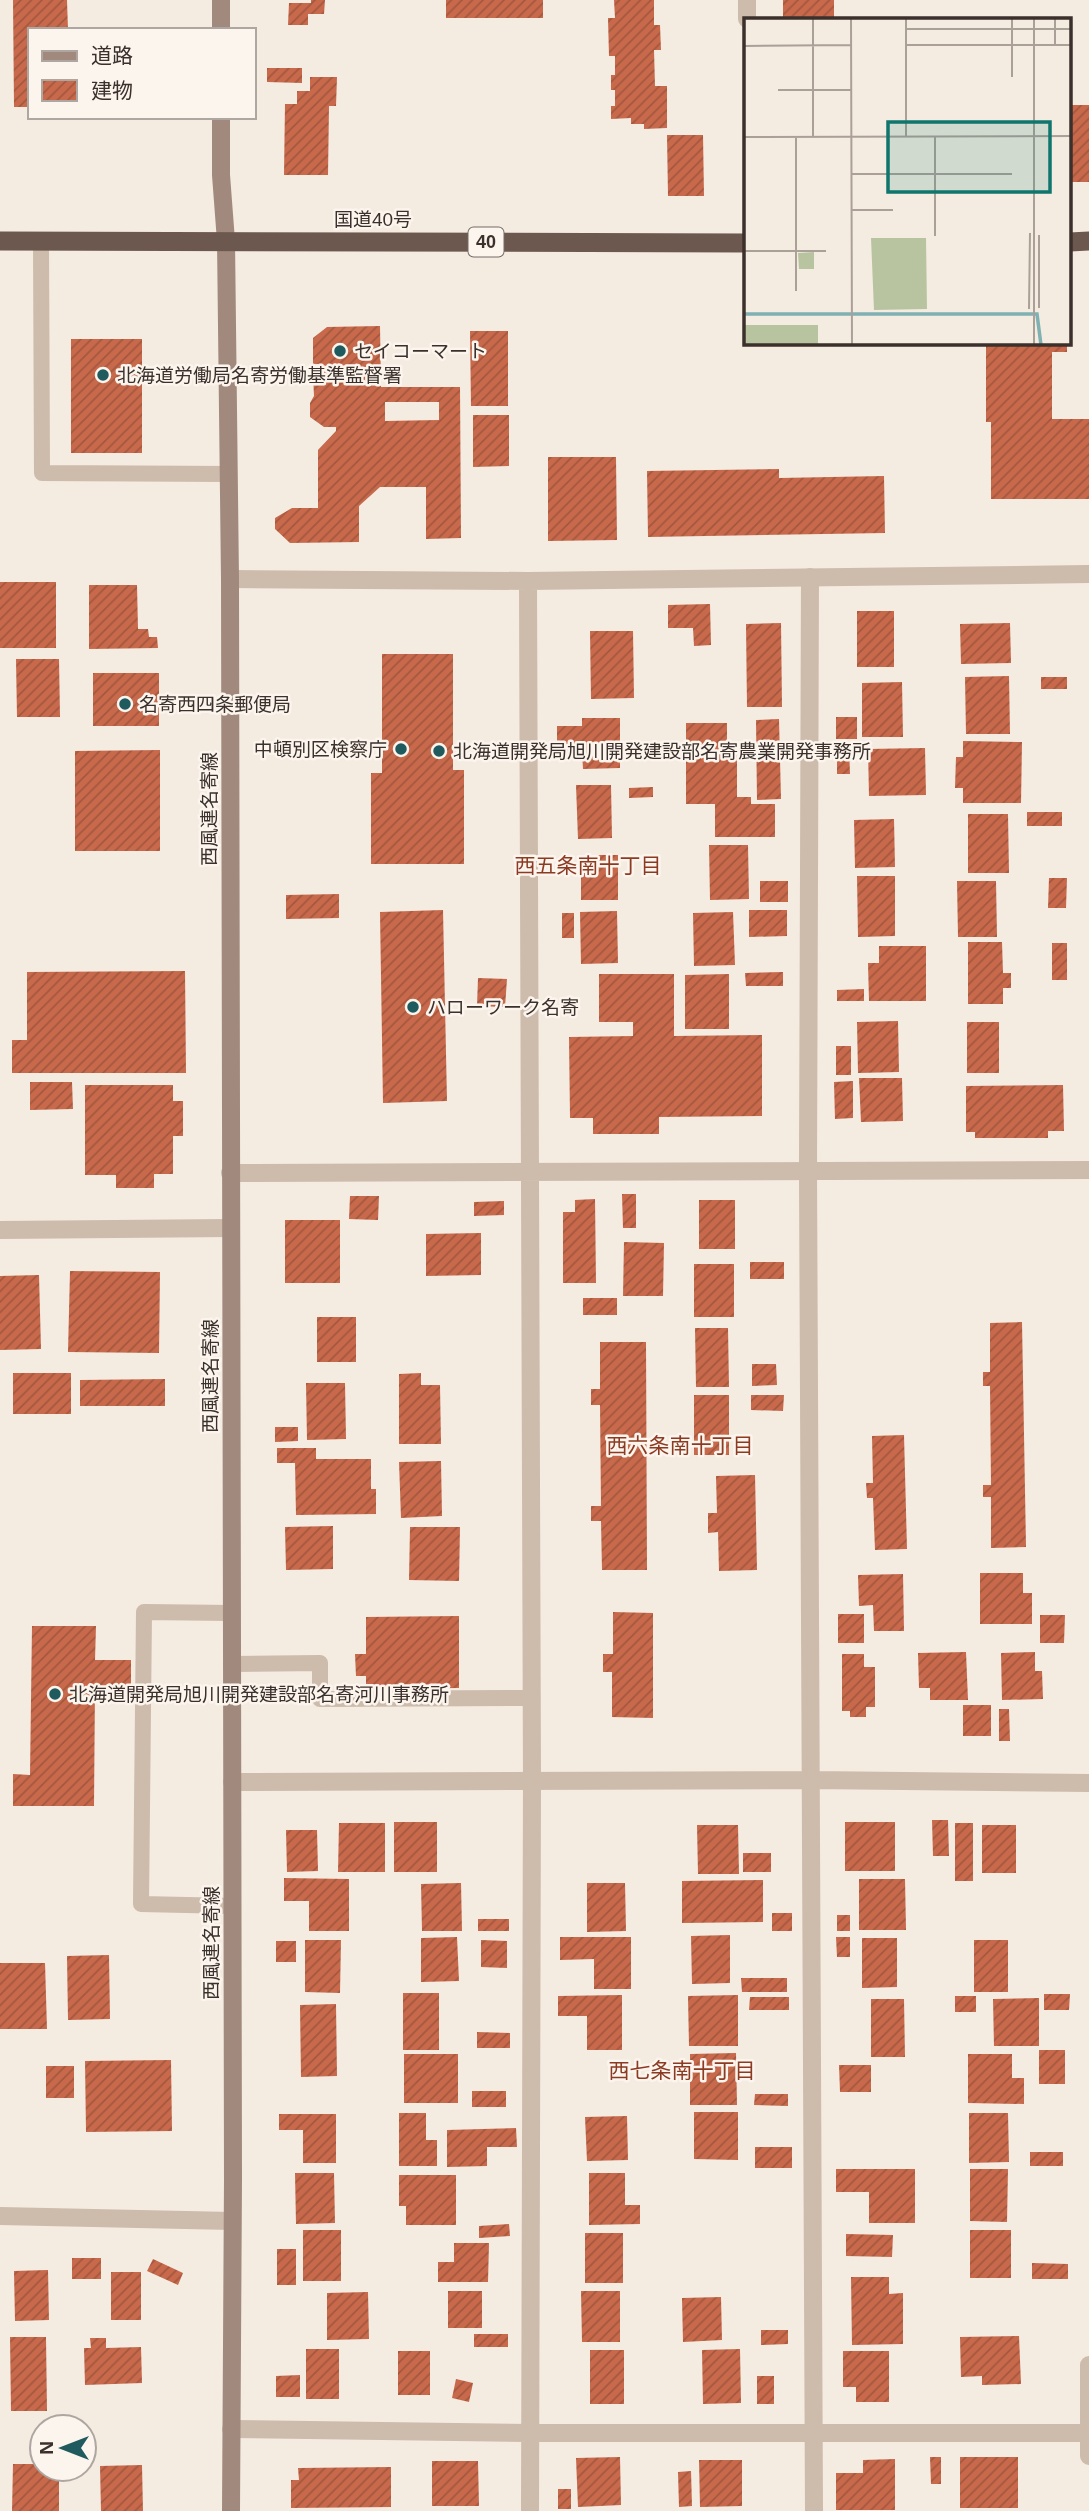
<svg xmlns="http://www.w3.org/2000/svg" width="1089" height="2511" font-family="Arial,'Noto Sans JP',sans-serif">
  <style>
    .building { fill: url(#building-hatch); fill-rule: evenodd }
    .lines { fill: none; stroke-linecap: round; stroke-linejoin: round }
    .service { stroke: #cdbbac; stroke-width: 16 }
    .minor { stroke: #cdbbac; stroke-width: 18 }
    .tertiary { stroke: #cdbbac; stroke-width: 18 }
    .secondary { stroke: #a18a7d; stroke-width: 18 }
    .trunk { stroke: #6c584f; stroke-width: 19 }
    .poi-dot { fill: #1f5a5e; stroke: #fbf5ee; stroke-width: 2.5 }
    .labels { text-anchor: middle; stroke-width: 5; stroke-linejoin: round; paint-order: stroke }
    .shield { fill: #fbf5ee; stroke: #756b66; stroke-width: 2 }
    .shield-label { font-size: 18px; font-weight: bold; fill: #3b302b }
    .street-label { font-size: 19px; fill: #3b302b; stroke: #fbf5ee }
    .poi-label { font-size: 19px; fill: #3b302b; stroke: #fbf5ee; text-anchor: start }
    .neighbourhood-label { font-size: 21px; fill: #8c3b22; stroke: #fbf5ee }
    .inset-river { fill: none; stroke: #7fb0b2; stroke-width: 3.5 }
    .inset-road { fill: none; stroke: #aaa098; stroke-width: 2 }
    .view { fill: #0f766e; fill-opacity: 0.15; stroke: #0f766e; stroke-width: 3.5 }
    .inset-edge { fill: none; stroke: #3b302b; stroke-width: 3.5 }
  </style>
  <defs>
    <pattern id="building-hatch" width="6" height="6" patternUnits="userSpaceOnUse" patternTransform="scale(1.75)"><rect width="6" height="6" fill="#c8694b"/><path d="M-1 1l2-2M0 6l6-6M5 7l2-2" fill="none" stroke="#a4573f"/></pattern>
  </defs>
  <rect width="100%" height="100%" fill="#f4ebe1"/>
  <!-- building -->
  <path class="building" d="M13,0H67L68,30H30V107H14Z
    M311,0H325L324,14H308V25H288L289,3H311Z
    M446,0H543V18H446Z
    M614,0H654V25H660L661,50H654L655,86H667V128L644,129V124H631V118L611,119V106H615V90H611V75H615V56H609L608,18H615Z
    M783,0H834V19H783Z
    M267,68H302V83L267,82Z
    M310,77H337L336,106H329L328,175H284L285,104H297V91H310Z
    M1070,105H1089V182H1070Z
    M667,135H703L704,196H668Z
    M380,326L381,387H460L461,538L426,539V487H380L359,506V542L290,543L275,529V518L292,508H318V450L336,431V427H324L310,417V403L314,396L313,374H318V364H313V338L327,327ZM385,402H439V420L385,421Z
    M470,331H508V406H471Z
    M71,339H142V453H71Z
    M986,343H1067V352H1052V419H1089V499H991V422H986Z
    M473,415H509V466L473,467Z
    M548,457H616L617,540L548,541Z
    M779,469V478L884,476L885,533L648,537L647,471Z
    M0,582H56V648H0Z
    M89,585H137L138,629H148L149,637H157L158,648L89,649Z
    M710,604L711,645L694,646L693,628H668V605Z
    M857,611H894V667H857Z
    M781,623L782,707H747L746,624Z
    M1010,623L1011,663L961,664L960,624Z
    M590,631H633L634,698L591,699Z
    M382,654H453V770H464V864H371V773H382Z
    M16,659H59L60,717H17Z
    M93,673H159V726H93Z
    M1009,676L1010,734H966L965,677Z
    M1041,677H1067V689H1041Z
    M902,682L903,737H862V683Z
    M836,717H857V739H836Z
    M582,718H620V768L583,769L582,751H557V726H582Z
    M779,719L781,799L757,800L756,720Z
    M686,723H727V755H737V797H751V804H775V837H715V804H686Z
    M963,741L1022,742L1021,803H963V788H955L956,757H963Z
    M837,747H849L850,774H837Z
    M925,748L926,795L869,796L868,749Z
    M160,750V851H75V751Z
    M576,785H611L612,838L578,839Z
    M653,787V797L629,798V788Z
    M1027,812H1062V826H1027Z
    M968,814H1008L1009,873H968Z
    M894,819L895,867L855,868L854,820Z
    M709,845H748L749,899L710,900Z
    M581,855H618V900H581Z
    M857,876H895V936L858,937Z
    M1049,878H1067L1066,908H1048Z
    M760,881H788V902H760Z
    M957,881H996L997,937H958Z
    M339,894V918L286,919V895Z
    M443,910L447,1101L383,1103L380,912Z
    M749,910H787V936L749,937Z
    M617,911L618,963L581,964L580,912Z
    M733,912L735,965L694,966L693,913Z
    M562,913H574V938H562Z
    M968,942H1002L1003,973H1011V988H1003V1004H968Z
    M1052,943H1067V980H1052Z
    M879,946H926V1001H869L868,963H879Z
    M185,971L186,1073H12V1040H27V972Z
    M783,972V986H746L745,973Z
    M599,974H674V1036L762,1035V1116L659,1117V1134H593V1118H570L569,1037L633,1036V1022H599Z
    M729,974V1029H685V975Z
    M478,978L507,979L505,1007L477,1006Z
    M864,989V1001H837V990Z
    M898,1021L899,1072L858,1073L857,1022Z
    M967,1022H999V1073H967Z
    M836,1046H851V1075H836Z
    M859,1078H902L903,1121L861,1122Z
    M853,1081V1118L835,1119L834,1082Z
    M30,1082H72L73,1109L30,1110Z
    M85,1085H173V1101H183V1136H173V1174H154V1188H116V1175H85Z
    M1063,1085L1064,1131H1048V1138H975V1132H966V1086Z
    M622,1194H636V1228H623Z
    M350,1196H379L378,1220L349,1219Z
    M595,1199L596,1283H563V1212H575V1200Z
    M699,1200H735V1249H699Z
    M504,1201V1215L474,1216V1202Z
    M285,1220H340V1283H285Z
    M481,1233V1275L426,1276V1234Z
    M624,1242L664,1243L663,1296H623Z
    M750,1262H784V1279H750Z
    M694,1264H734V1317H694Z
    M70,1271L160,1272L159,1353L68,1352Z
    M39,1275L41,1349L0,1350V1276Z
    M583,1298H617V1315H583Z
    M317,1317H356V1362H317Z
    M1022,1322L1026,1547L991,1548V1497H983V1485H991L990,1386H983V1372H990V1323Z
    M695,1328H728L729,1387H696Z
    M600,1342H646L647,1570H602L601,1521H591V1506H601L600,1405H591V1389H600Z
    M752,1364H776L777,1385L752,1386Z
    M13,1373H71V1414H13Z
    M421,1373V1385H440L441,1444H399V1374Z
    M165,1379V1406H80V1380Z
    M306,1383H345L346,1439L307,1440Z
    M694,1395H729V1455H694Z
    M751,1395H784L783,1411L751,1410Z
    M275,1427H298V1441L275,1442Z
    M904,1435L907,1549L875,1550L873,1498H867L866,1483H873L872,1436Z
    M277,1448H316V1459H371V1489H376V1514L296,1515L295,1463H277Z
    M441,1461L442,1516L401,1518L399,1462Z
    M755,1475L757,1570L719,1571L718,1532L708,1533V1513H717L716,1476Z
    M333,1526V1569L286,1570L285,1527Z
    M410,1527H460L459,1581L409,1580Z
    M980,1573H1023V1593H1032V1624H980Z
    M903,1574L904,1631H874L873,1605L859,1606L858,1575Z
    M613,1612L653,1613V1718L612,1717V1672H603V1654H613Z
    M838,1614H864V1643H838Z
    M1040,1615H1065L1064,1643H1040Z
    M459,1616V1688L366,1689V1676H356L355,1654H366V1617Z
    M32,1626H96L95,1660H131V1687L95,1686L94,1806H13V1774L30,1775Z
    M966,1652L968,1700H930V1688H919L918,1653Z
    M1035,1652V1671H1042L1043,1699L1002,1700L1001,1653Z
    M842,1654H864V1667H875V1707H866V1717H850V1711H842Z
    M963,1705H991V1736H963Z
    M999,1709H1009L1010,1741H999Z
    M932,1820H948L949,1856H933Z
    M394,1822H437V1872H394Z
    M845,1822H895V1871H845Z
    M339,1823H385V1872H338Z
    M955,1823H973V1881H955Z
    M697,1825H738L739,1874H698Z
    M982,1825H1016V1873H982Z
    M286,1830H317L318,1871L287,1872Z
    M743,1853H771V1872H743Z
    M284,1878L349,1879V1931H309V1901H284Z
    M859,1879H905L906,1930H859Z
    M763,1880V1922L682,1923V1881Z
    M461,1883L462,1931H422L421,1884Z
    M587,1883H625L626,1931L587,1932Z
    M772,1913H792V1931H772Z
    M837,1915H850V1931H837Z
    M478,1919H509V1931H478Z
    M730,1935V1983L692,1984L691,1936Z
    M457,1937L459,1981L421,1982V1938Z
    M560,1937H631V1989H594V1959L560,1960Z
    M836,1937H850V1957H837Z
    M862,1938H897V1987L862,1988Z
    M305,1940H341L340,1993L305,1992Z
    M481,1940L507,1941V1968L481,1967Z
    M974,1940H1008V1992H974Z
    M276,1941H296V1962H276Z
    M109,1955L110,2019L68,2020L67,1956Z
    M0,1963H45L47,2029H0Z
    M741,1978H787V1992H742Z
    M403,1993H439V2050H403Z
    M1044,1994H1070L1069,2010H1044Z
    M622,1995V2050H587V2016H558V1996Z
    M738,1995V2046H689L688,1996Z
    M955,1996H976V2012H955Z
    M750,1997H789V2010H749Z
    M1039,1998V2046H994L993,1999Z
    M871,1999H904L905,2057H871Z
    M336,2004L337,2076L301,2077L300,2005Z
    M477,2032L510,2033V2048H477Z
    M1039,2050H1065V2084H1039Z
    M736,2053L737,2105H690V2054Z
    M404,2054H458V2103H404Z
    M968,2054H1012V2078H1024V2104L968,2103Z
    M171,2060L172,2131L86,2132L85,2061Z
    M839,2065H871V2092H840Z
    M46,2066H74V2098H46Z
    M472,2091H506V2107H472Z
    M755,2094H788V2106L754,2105Z
    M694,2112H738V2160L694,2159Z
    M399,2113H426V2140H437V2166H399Z
    M969,2113H1008L1009,2162L969,2163Z
    M279,2114H336V2163H303V2130H279Z
    M627,2116L628,2160L587,2161L585,2117Z
    M516,2128L517,2147H487V2166L447,2167V2130Z
    M755,2147H792V2168H755Z
    M1030,2152H1063V2166H1030Z
    M836,2169H915V2223H869V2192H836Z
    M970,2169H1008L1007,2222L970,2221Z
    M295,2173H334L335,2223L296,2224Z
    M589,2173H625V2205H640V2224L589,2225Z
    M399,2175H456V2225H406V2206H399Z
    M509,2224L510,2236L479,2238V2226Z
    M303,2230H341V2281H303Z
    M970,2230H1011V2278H970Z
    M585,2233H623V2283H585Z
    M846,2234L893,2235L892,2257L846,2256Z
    M454,2243H489L488,2282H438V2262H454Z
    M277,2249H296V2285H277Z
    M72,2258H101V2279H72Z
    M153,2259L183,2273L178,2285L147,2271Z
    M1032,2263L1068,2264V2279H1032Z
    M48,2270L49,2320L15,2321L14,2271Z
    M111,2272H141V2320H111Z
    M851,2277H889V2294L903,2293V2344L852,2345Z
    M448,2291H482V2328H448Z
    M581,2291H620V2342H582Z
    M368,2292L369,2339L327,2340V2293Z
    M721,2297L722,2340L683,2342L682,2298Z
    M761,2330H788V2344L761,2345Z
    M474,2334H508V2347H474Z
    M1019,2336L1021,2384L982,2385V2376L961,2377L960,2337Z
    M10,2337H46L47,2411H11Z
    M90,2338H106V2348L141,2347L142,2383L85,2385L84,2348H91Z
    M306,2349H339V2399H306Z
    M740,2349L741,2403L703,2404L702,2350Z
    M590,2350H624V2404H590Z
    M398,2351H430V2395H398Z
    M843,2351H889V2402H856V2387H843Z
    M300,2375V2397H276V2376Z
    M757,2376H774V2404H757Z
    M456,2379L473,2383L469,2402L452,2398Z
    M620,2457L621,2505L578,2507L576,2458Z
    M930,2457H941V2484H931Z
    M960,2457H1018V2508H960Z
    M895,2459V2510H836V2473H863V2460Z
    M699,2460H742V2506L700,2507Z
    M432,2461H478L479,2506H432Z
    M13,2464H42V2469H59V2511H12Z
    M142,2465L143,2511H101L100,2466Z
    M391,2467V2507L291,2508V2480H299L298,2468Z
    M691,2471L692,2506L679,2507L678,2472Z
    M558,2489H571V2509H558Z"/>
  <g class="lines">
    <!-- service -->
    <path class="service" d="M41,241L42,473L229,474
      M231,1613L144,1612L141,1904L232,1906
      M231,1664L320,1663V1699L531,1698"/>
    <!-- minor -->
    <path class="minor" d="M747,0V19
      M230,579L528,581L1089,574
      M528,581L532,1781L530,2511
      M230,1173L1089,1170
      M0,1230L230,1228
      M1089,2365V2456
      M231,2429L529,2433H1089"/>
    <!-- tertiary -->
    <path class="tertiary" d="M810,577L808,1171L814,2511
      M232,1782L812,1780L1089,1783
      M0,2216L232,2221"/>
    <!-- secondary -->
    <path class="secondary" d="M221,0V30
      M221,117V175L226,241L230,579L233,2179L231,2511"/>
    <!-- trunk -->
    <path class="trunk" d="M0,241L746,243
      M1070,242L1089,241"/>
  </g>
  <!-- markers -->
  <g class="poi-dot">
    <circle cx="340" cy="351" r="7"/>
    <circle cx="103" cy="375" r="7"/>
    <circle cx="125" cy="704" r="7"/>
    <circle cx="401" cy="749" r="7"/>
    <circle cx="439" cy="751" r="7"/>
    <circle cx="413" cy="1007" r="7"/>
    <circle cx="55" cy="1694" r="7"/>
  </g>
  <g class="labels">
    <!-- shield labels -->
    <rect class="shield" x="468.5" y="227.5" width="35" height="29" rx="5"/>
    <g class="shield-label">
      <text x="486" y="248">40</text>
    </g>
    <!-- street labels -->
    <g class="street-label">
      <text x="373" y="226">国道40号</text>
      <text transform="translate(209 809) rotate(-90)" y="7">西風連名寄線</text>
      <text transform="translate(210 1376) rotate(-90)" y="7">西風連名寄線</text>
      <text transform="translate(211 1943) rotate(-90)" y="7">西風連名寄線</text>
    </g>
    <!-- poi labels -->
    <g class="poi-label">
      <text x="354" y="358">セイコーマート</text>
      <text x="117" y="382">北海道労働局名寄労働基準監督署</text>
      <text x="139" y="711">名寄西四条郵便局</text>
      <text x="387" y="756" text-anchor="end">中頓別区検察庁</text>
      <text x="453" y="758">北海道開発局旭川開発建設部名寄農業開発事務所</text>
      <text x="427" y="1014">ハローワーク名寄</text>
      <text x="69" y="1701">北海道開発局旭川開発建設部名寄河川事務所</text>
    </g>
    <!-- neighbourhood labels -->
    <g class="neighbourhood-label">
      <text x="588" y="873">西五条南十丁目</text>
      <text x="680" y="1453">西六条南十丁目</text>
      <text x="682" y="2078">西七条南十丁目</text>
    </g>
  </g>
  <!-- overview -->
  <g transform="translate(744 18)">
    <rect width="327" height="327" fill="#f4ebe1"/>
    <path d="M70,234V251H55L54,235Z" fill="#b8c4a0"/>
    <path d="M127,220H182L183,291L130,292ZM0,307H74V327H0Z" fill="#b8c4a0"/>
    <path class="inset-river" d="M0,296H293L297,327"/>
    <path class="inset-road" d="M69,0V118M107,0L108,327M162,0V118M268,0V59M290,0V327M311,0V27M163,11H328M163,27H328M0,28L107,27M34,72H108M0,119L328,118M52,119V273M191,119V218M107,156H268M108,192H149M295,217V290M0,233H82M285,291L286,215"/>
    <path class="view" d="M144,104H306V174H144Z"/>
    <rect width="327" height="327" class="inset-edge"/>
  </g>
  <!-- legend -->
  <rect x="28" y="28" width="228" height="91" fill="#fbf5ee" stroke="#aea6a0" stroke-width="2"/>
  <rect x="42" y="51" width="35" height="10" fill="#a18a7d" stroke="#aea6a0" stroke-width="2"/>
  <text x="91" y="63" font-size="21" fill="#3b302b">道路</text>
  <rect x="42" y="80" width="35" height="21" fill="url(#building-hatch)" stroke="#aea6a0" stroke-width="2"/>
  <text x="91" y="98" font-size="21" fill="#3b302b">建物</text>
  <!-- north arrow -->
  <g transform="translate(63 2448) rotate(270)"><circle r="33" fill="#fbf5ee" stroke="#aea6a0" stroke-width="2"/>
  <path d="M0-5L12 26L0 18L-12 26Z" fill="#1f5a5e"/>
  <text y="-10" font-size="19" font-weight="bold" text-anchor="middle" fill="#3b302b">N</text>
  </g>
</svg>
